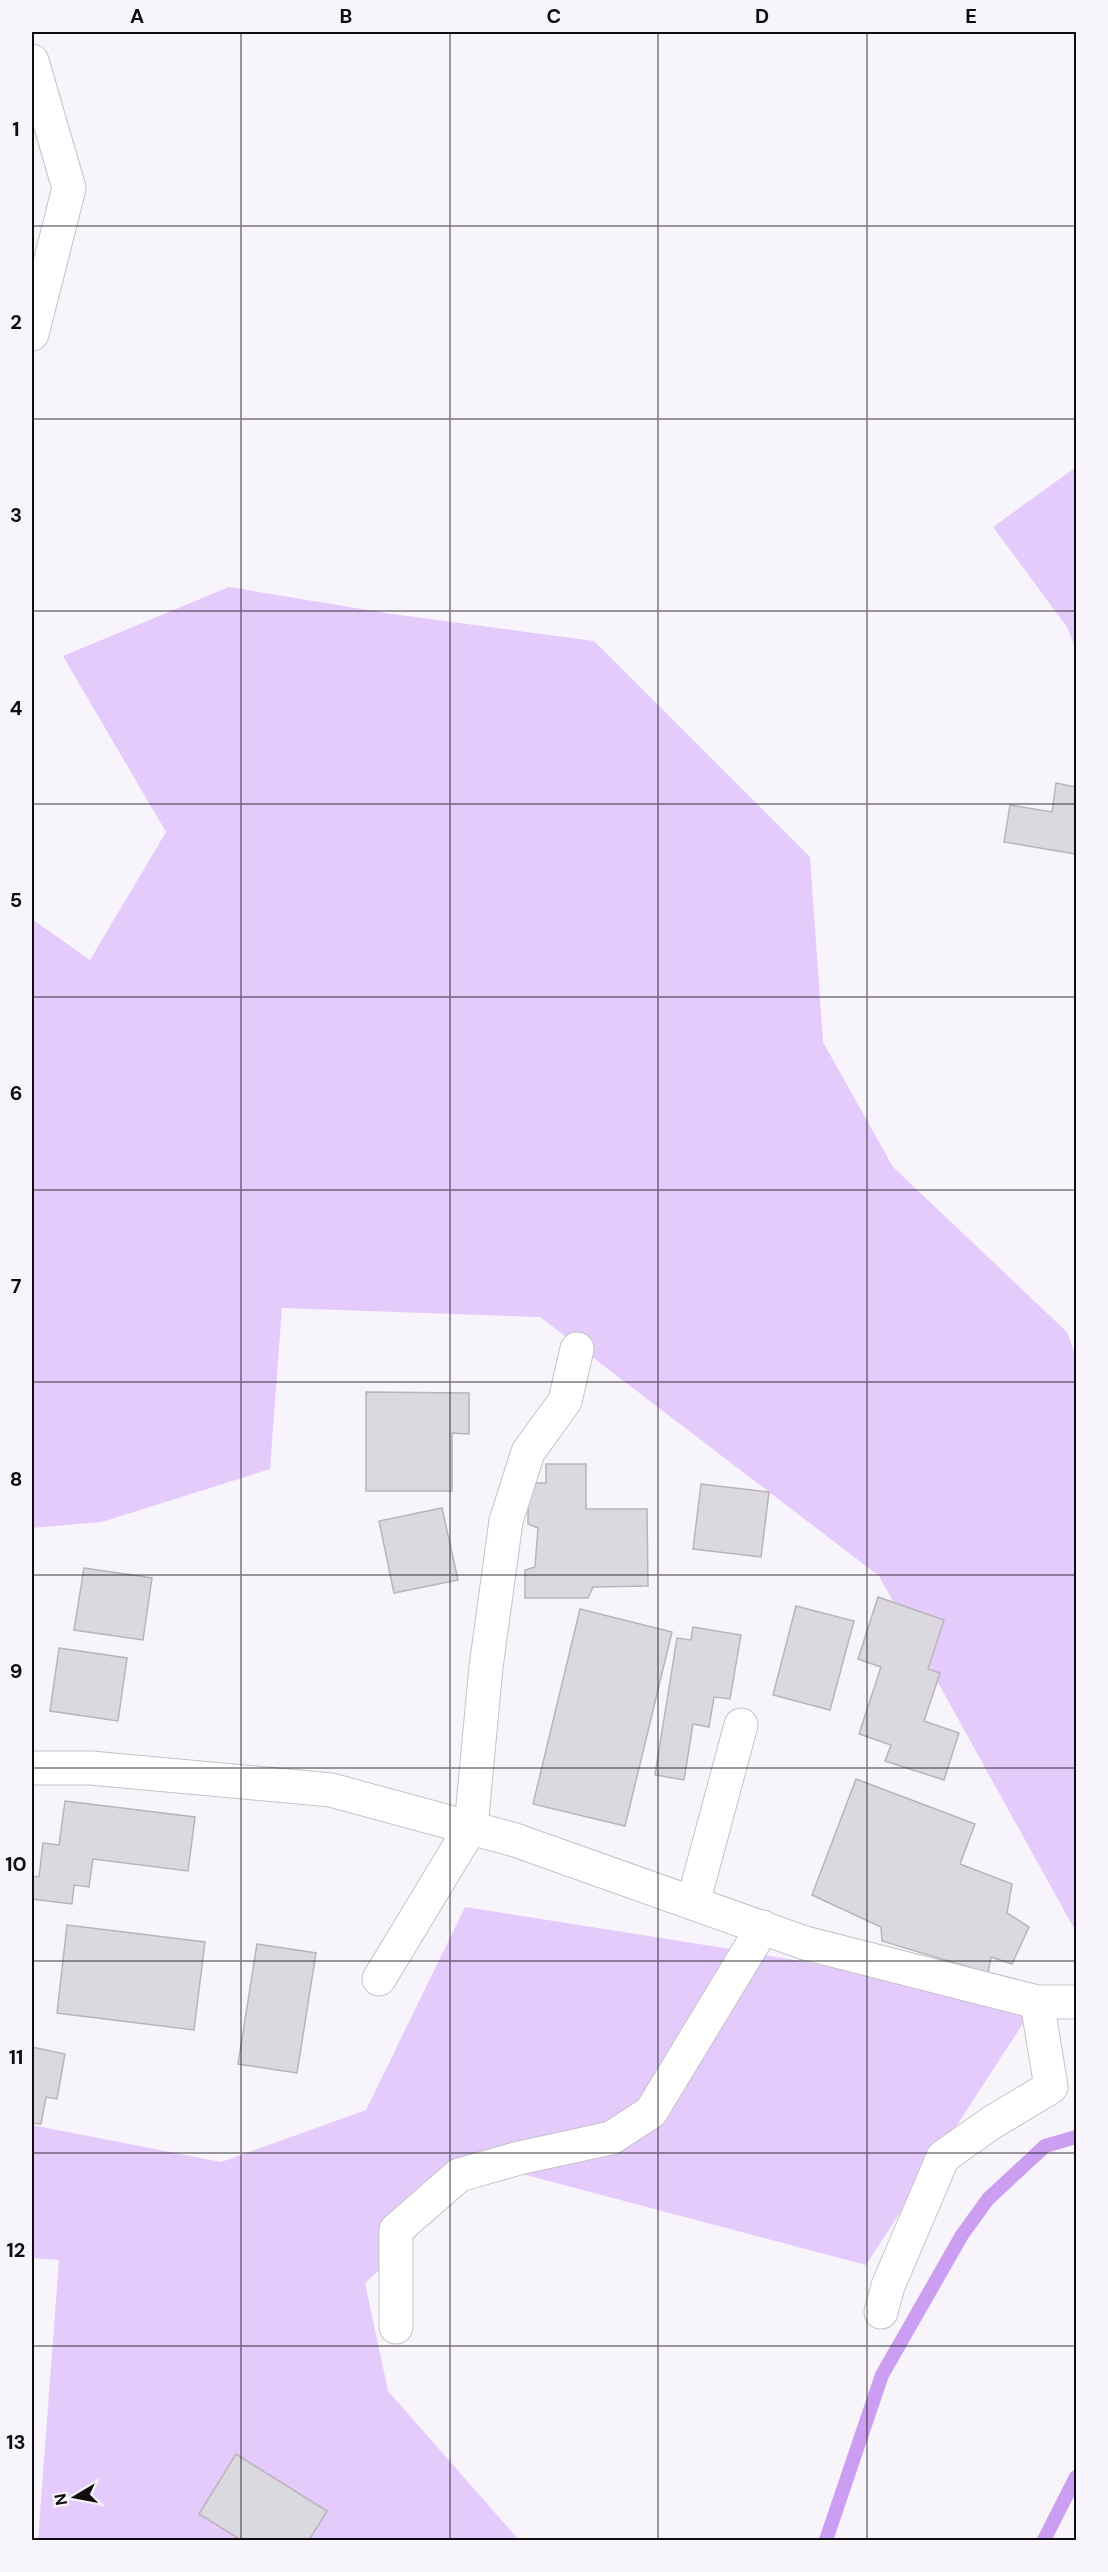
<svg xmlns="http://www.w3.org/2000/svg" width="1108" height="2572" font-family="'DM Sans',sans-serif">
  <style>
    .green { fill: #e5cbfb }
    .lines { fill: none; stroke-linecap: round; stroke-linejoin: round }
    .stream { stroke: #cb9ef1; stroke-width: 14 }
    .building { fill: #dcd8e0; stroke: #b8b4bc; stroke-width: 1.5 }
    .minor-casing { stroke: #c6c2ca; stroke-width: 35 }
    .minor { stroke: #fff; stroke-width: 33 }
    .grid { fill: none; stroke: #0f0d10; stroke-width: 1.5; stroke-opacity: 0.55 }
    .neatline { fill: none; stroke: #0f0d10; stroke-width: 2 }
    .grid-label { font-size: 20px; text-anchor: middle; font-weight: bold; fill: #0f0d10 }
  </style>
  <rect width="100%" height="100%" fill="#f8f4fc"/>
  <!-- green -->
  <path class="green" d="M1076,467V650L1067,627L993,527Z
    M229,587L392,614L594,641L810,857L823,1042L893,1167L1067,1332L1076,1357V1932L879,1576L540,1317L282,1308L270,1469L102,1522L32,1528V919L90,960L166,832L63,656Z
    M465,1907L718,1947L1037,2002L866,2265L492,2166L365,2283L388,2391L519,2540H38L59,2260L32,2258V2125L221,2162L366,2110Z"/>
  <g class="lines">
    <!-- stream -->
    <path class="stream" d="M826,2540L882,2375L962,2235L988,2199L1045,2146L1076,2137
      M1044,2540L1076,2477"/>
  </g>
  <!-- building -->
  <path class="building" d="M1056,783L1076,787V854L1004,842L1010,805L1052,812Z
    M366,1392L469,1393V1434L452,1433V1491H366Z
    M546,1464H586V1509H647L648,1586L593,1587L588,1598H525V1570L535,1567L538,1528L528,1524V1483H546Z
    M701,1484L769,1492L761,1557L693,1549Z
    M442,1508L458,1580L394,1593L379,1521Z
    M84,1568L152,1578L143,1640L74,1630Z
    M878,1597L944,1620L928,1669L940,1673L924,1721L959,1733L944,1780L885,1761L891,1745L859,1734L881,1667L858,1659Z
    M796,1606L854,1621L830,1710L773,1695Z
    M580,1609L672,1632L625,1826L533,1804Z
    M693,1627L741,1635L730,1699L714,1697L709,1727L693,1724L684,1780L655,1775L677,1638L691,1640Z
    M59,1648L127,1658L118,1721L50,1711Z
    M856,1779L975,1824L960,1864L1012,1884L1007,1913L1029,1927L1012,1964L991,1957L988,1973L882,1941L881,1927L812,1895Z
    M65,1801L195,1817L188,1871L93,1859L89,1887L74,1885L72,1904L32,1899V1876L39,1877L43,1843L59,1845Z
    M67,1925L205,1942L194,2030L57,2013Z
    M257,1944L316,1953L297,2073L238,2064Z
    M32,2047L65,2054L57,2099L46,2097L41,2124L32,2123Z
    M236,2454L327,2511L309,2540H241L199,2514Z"/>
  <g class="lines">
    <defs>
      <path id="minor" d="M32,61L69,188L32,334
        M32,1768H91L331,1790L515,1840L805,1943L1037,2002H1076
        M693,1903L741,1725
        M379,1979L471,1827L486,1667L506,1521L528,1452L565,1401L577,1349
        M881,2312L888,2286L943,2157L991,2123L1051,2087L1037,2002
        M396,2327V2230L459,2175L519,2158L611,2138L651,2112L763,1927"/>
    </defs>
    <!-- minor casing -->
    <use href="#minor" class="minor-casing"/>
    <!-- minor -->
    <use href="#minor" class="minor"/>
  </g>
  <!-- grid -->
  <path class="grid" d="M241,32V2540M450,32V2540M658,32V2540M867,32V2540M32,226H1076M32,419H1076M32,611H1076M32,804H1076M32,997H1076M32,1190H1076M32,1382H1076M32,1575H1076M32,1768H1076M32,1961H1076M32,2153H1076M32,2346H1076"/>
  <!-- border -->
  <rect width="1108" height="2572" fill="none" stroke="#f8f4fc" stroke-width="66"/>
  <!-- north arrow -->
  <g transform="translate(75 2497) rotate(260)" stroke="#f8f4fc" stroke-width="4.5" paint-order="stroke">
  <path d="M0-4.5L10 22L0 15L-10 22Z" fill="#0f0d10"/>
  <text y="-9" font-size="16" font-weight="bold" text-anchor="middle" fill="#0f0d10">N</text>
  </g>
  <rect x="33" y="33" width="1042" height="2506" class="neatline"/>
  <g class="grid-label">
    <text x="137" y="23">A</text>
    <text x="346" y="23">B</text>
    <text x="554" y="23">C</text>
    <text x="762" y="23">D</text>
    <text x="971" y="23">E</text>
    <text x="16" y="136">1</text>
    <text x="16" y="329">2</text>
    <text x="16" y="522">3</text>
    <text x="16" y="715">4</text>
    <text x="16" y="907">5</text>
    <text x="16" y="1100">6</text>
    <text x="16" y="1293">7</text>
    <text x="16" y="1486">8</text>
    <text x="16" y="1678">9</text>
    <text x="16" y="1871">10</text>
    <text x="16" y="2064">11</text>
    <text x="16" y="2257">12</text>
    <text x="16" y="2449">13</text>
  </g>
</svg>
